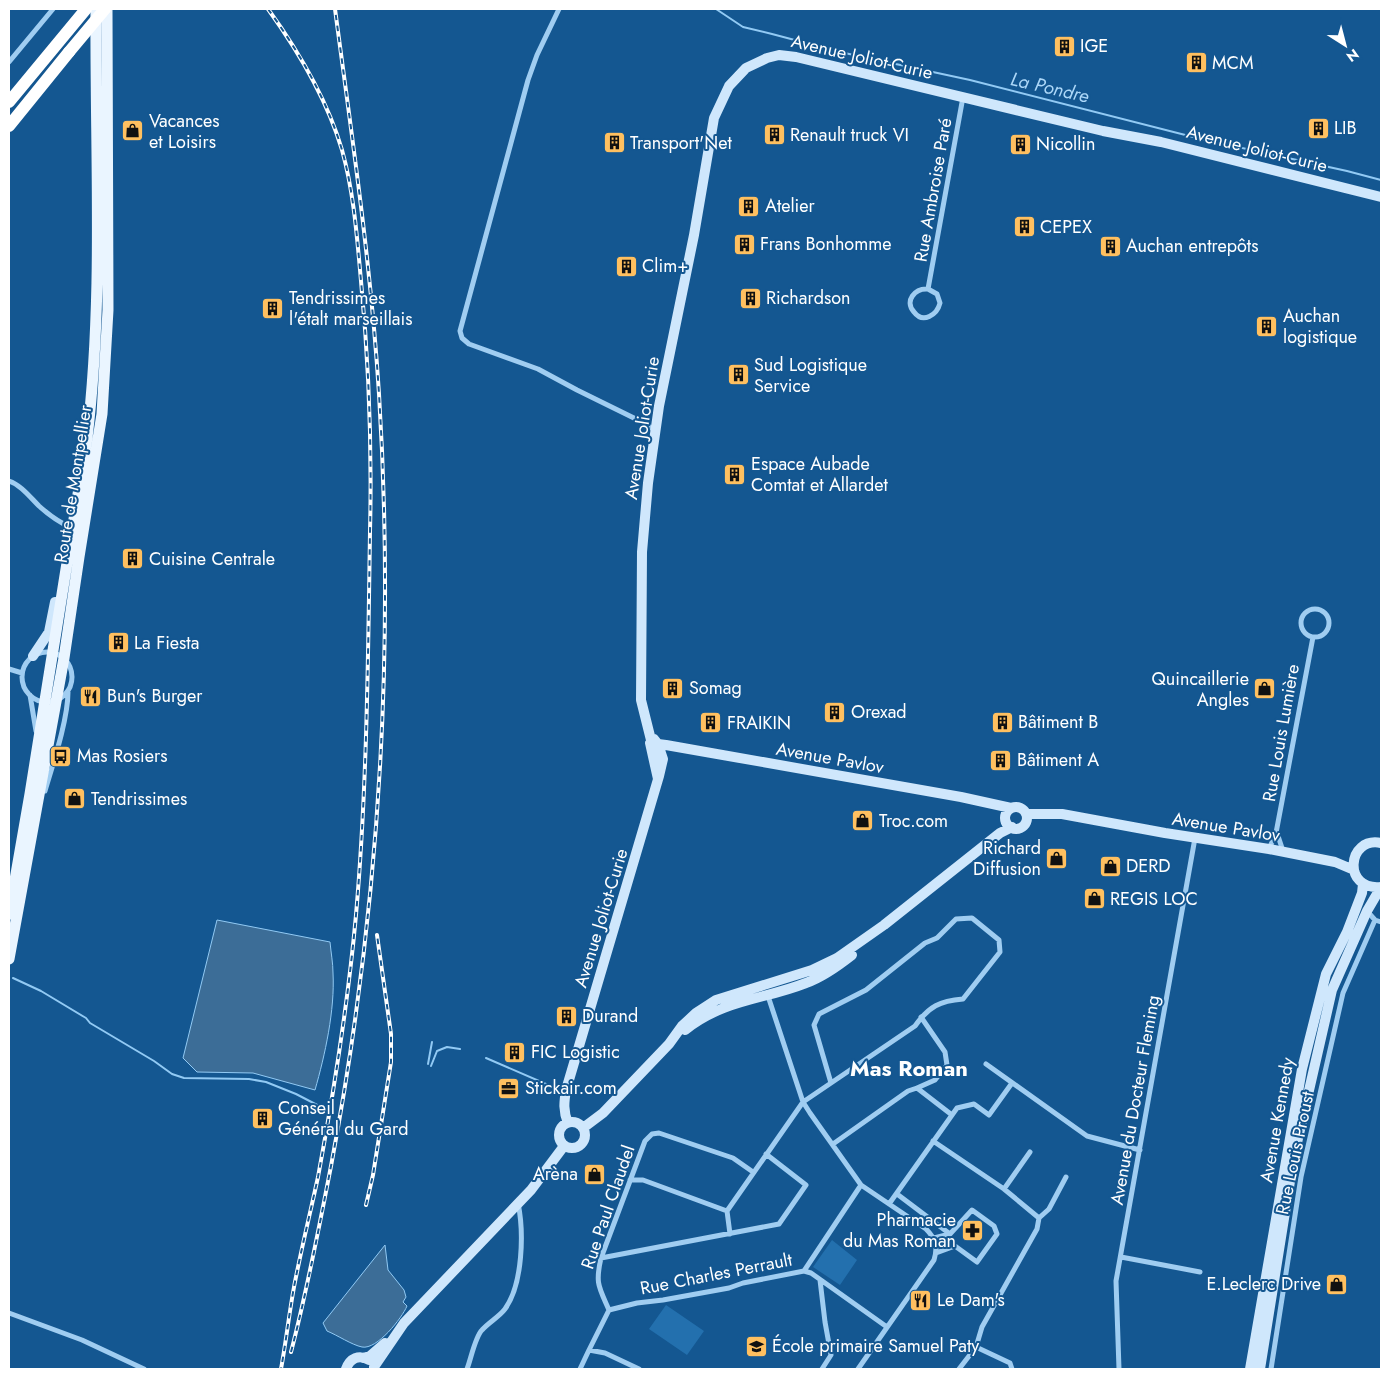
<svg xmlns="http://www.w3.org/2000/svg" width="1390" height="1378" font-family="Jost,sans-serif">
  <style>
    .green { fill: #2370ae }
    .water { fill: #3c6d97; stroke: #92caf4 }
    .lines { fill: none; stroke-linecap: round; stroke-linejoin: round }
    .stream { stroke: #92caf4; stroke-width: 2 }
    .street { stroke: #a0cdf1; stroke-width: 5 }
    .secondary { stroke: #cfe7fc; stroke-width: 10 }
    .primary { stroke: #eaf5ff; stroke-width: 11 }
    .highway { stroke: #fff; stroke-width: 12 }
    .rail-casing { stroke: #fff; stroke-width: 4 }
    .rail { stroke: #145791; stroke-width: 2; stroke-dasharray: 5.5; stroke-linecap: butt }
    .highway-bridge { stroke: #fff; stroke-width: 12 }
    .labels { text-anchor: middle; stroke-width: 4; stroke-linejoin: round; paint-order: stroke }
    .poi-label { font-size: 18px; fill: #fff; stroke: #145791; text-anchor: start }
    .street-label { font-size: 18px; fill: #fff; stroke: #145791 }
    .water-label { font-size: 19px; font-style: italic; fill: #acd7f8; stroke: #145791 }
    .district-label { font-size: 22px; font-weight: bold; fill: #fff; stroke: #145791 }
  </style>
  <rect width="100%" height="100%" fill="#145791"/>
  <!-- green -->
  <path class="green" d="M832,1240L857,1260L840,1285L813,1267Z
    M666,1305L704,1331L687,1355L649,1329Z"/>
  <!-- water -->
  <path class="water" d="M217,920L330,942C331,953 333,963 333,973C335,1010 325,1055 315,1090L253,1073L197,1072L183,1058Z
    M385,1245L388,1270L404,1290L406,1297L403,1302L407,1306C402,1318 377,1350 362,1347C352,1345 337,1335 327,1331L323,1323Z"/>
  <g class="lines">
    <!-- stream -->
    <path class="stream" d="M716,9L743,27L772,34L840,52L970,80L1201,139L1347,171L1381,180
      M13,978L41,991L86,1018L90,1023L154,1061L172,1074L184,1078L249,1079L266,1082L296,1094L325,1109
      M486,1058L546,1084
      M428,1064L432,1042
      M431,1066L437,1051L447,1047L460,1049"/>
    <!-- street -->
    <path class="street" d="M559,9L537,55L528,80L460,331L462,338L469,344L538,369L577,390L640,421L655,430
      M9,62L53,9
      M928,289L937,294L940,303C937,315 923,324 914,312C904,301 915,288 928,289L963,97
      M9,481C21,485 30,497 39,506C49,515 60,523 72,528
      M1301 623a14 14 0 1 1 28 0a14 14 0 1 1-28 0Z
      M22 677a25 25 0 1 1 50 0a25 25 0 1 1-50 0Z
      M9,669L22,673
      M30,695L36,731
      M45,791C53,764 68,719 68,692
      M1277,833L1283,851
      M1269,849L1276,833L1313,637
      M1367,911L1375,920L1381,922
      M767,993L803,1102L810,1113L861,1185L926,1229C936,1239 938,1247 934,1260L858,1369
      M986,1064L1087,1136L1140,1150
      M917,1088L935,1080L947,1065L945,1052L921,1017
      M933,1141L1004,1189L1039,1218L1037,1229L982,1327L976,1347L959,1369
      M833,1144L908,1091L917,1088L952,1115
      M630,1180H643L727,1211
      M1004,1189L1030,1152
      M897,1194L950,1234
      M889,1204L957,1108L974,1104L989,1115L1012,1083
      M1039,1218L1049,1209L1066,1177
      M730,1234L727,1211L803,1102L915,1026C929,1006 940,1001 963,999L1000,952L999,940L972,918L956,919L937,938L925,943L866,990L819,1014L814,1025L831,1083
      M934,1238L950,1234L972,1210L994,1226L997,1234L977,1262L955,1246L936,1253
      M1121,1257L1200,1272
      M601,1258L779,1224L806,1185L766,1154
      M804,1271L861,1185
      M820,1280L825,1322L831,1355L822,1369
      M609,1310C599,1287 595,1284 601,1258L645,1141L652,1134L659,1133L733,1158L753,1172
      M9,1313L82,1340L144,1369
      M976,1347L1010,1363L1012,1369
      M589,1350L609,1310L637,1303L663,1300L729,1288L743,1283L804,1271L811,1273L887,1327
      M467,1369C471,1359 475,1337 482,1330C489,1322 499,1317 505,1309C523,1284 524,1232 518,1203
      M580,1369L589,1350L605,1353L639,1369
      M1119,1369L1116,1281L1195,838
      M1271,1369L1301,1177L1343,993L1375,920"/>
    <!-- secondary -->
    <path class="secondary" d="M33,656L49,632L55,602
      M651,740L641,700L642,552L648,483L659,406L694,235L714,118L729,86L746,68L767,58L779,55L796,57L1103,131L1161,142L1381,197
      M658,779L650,743L654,739L658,744L666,745L961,797L1011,808
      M1005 818a11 11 0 1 1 22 0a11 11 0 1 1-22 0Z
      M1026,814H1062L1165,833L1269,849L1335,862L1354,870
      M1381,843C1347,836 1342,891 1381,887
      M685,1030C724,999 763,1000 806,983C823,977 838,966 852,955
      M559 1135a13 13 0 1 1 26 0a13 13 0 1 1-26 0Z
      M568,1123C563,1111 564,1102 566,1090L659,776L663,759L658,744
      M583,1128L603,1113L669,1044L682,1026L696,1013L716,1000L812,970L837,958L884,925L1000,833L1012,827
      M363,1358L370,1356L385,1343
      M374,1367L404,1323L531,1190L564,1146
      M346,1369C350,1358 359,1354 369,1360
      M1250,1369L1302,1069L1326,974L1347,932L1362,893L1363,884
      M1260,1369L1294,1156L1332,990L1367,911L1381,887"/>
    <!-- primary -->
    <path class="primary" d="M9,914L30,794L87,438C104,296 95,151 96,9
      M9,959L64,658L79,557L102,414L108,310L107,9"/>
    <!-- highway -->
    <path class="highway" d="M9,102L86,9
      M9,126L69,52"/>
    <defs>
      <path id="rail" d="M268,9C299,52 327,99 342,150C354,193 357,237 361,281C369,365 372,448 370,532C368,660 367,788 356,915C348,1003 334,1091 318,1177C310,1214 301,1250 294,1287C289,1314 286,1342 281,1369
        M366,1205L373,1175L391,1062V1034L377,935
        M291,1352C307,1291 319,1228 331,1166C379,912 395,652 379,394C371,265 352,137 335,9"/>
    </defs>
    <!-- rail casing -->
    <use href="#rail" class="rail-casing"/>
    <!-- rail -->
    <use href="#rail" class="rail"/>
    <!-- highway-bridge -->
    <path class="highway-bridge" d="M69,52L105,9"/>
  </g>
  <!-- icons -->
  <defs>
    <symbol id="building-square" viewBox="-11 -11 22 22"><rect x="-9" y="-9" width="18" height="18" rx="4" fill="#ffc060" stroke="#145791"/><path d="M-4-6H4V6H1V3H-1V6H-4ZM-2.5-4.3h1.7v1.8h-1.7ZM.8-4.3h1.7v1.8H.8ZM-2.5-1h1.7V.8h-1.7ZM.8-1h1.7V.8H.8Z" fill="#111"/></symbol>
    <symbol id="shop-square" viewBox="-11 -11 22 22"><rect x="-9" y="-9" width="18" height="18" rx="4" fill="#ffc060" stroke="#145791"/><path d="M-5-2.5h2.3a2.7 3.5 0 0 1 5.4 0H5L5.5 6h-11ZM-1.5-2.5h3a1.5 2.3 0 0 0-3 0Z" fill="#111"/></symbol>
    <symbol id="restaurant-square" viewBox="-11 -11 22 22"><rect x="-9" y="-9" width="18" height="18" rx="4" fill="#ffc060" stroke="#145791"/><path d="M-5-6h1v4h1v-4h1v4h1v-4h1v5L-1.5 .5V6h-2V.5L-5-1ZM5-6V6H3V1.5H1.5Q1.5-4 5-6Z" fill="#111"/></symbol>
    <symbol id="bus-square" viewBox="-11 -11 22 22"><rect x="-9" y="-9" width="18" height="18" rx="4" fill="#ffc060" stroke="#145791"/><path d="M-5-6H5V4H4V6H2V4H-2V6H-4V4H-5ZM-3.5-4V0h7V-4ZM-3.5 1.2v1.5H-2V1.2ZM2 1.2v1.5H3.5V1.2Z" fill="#111"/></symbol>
    <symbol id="office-square" viewBox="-11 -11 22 22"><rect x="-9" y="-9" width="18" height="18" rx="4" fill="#ffc060" stroke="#145791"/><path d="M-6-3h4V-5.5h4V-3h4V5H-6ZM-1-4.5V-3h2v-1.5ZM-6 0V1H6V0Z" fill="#111"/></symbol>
    <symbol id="pharmacy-square" viewBox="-11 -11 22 22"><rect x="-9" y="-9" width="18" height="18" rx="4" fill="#ffc060" stroke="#145791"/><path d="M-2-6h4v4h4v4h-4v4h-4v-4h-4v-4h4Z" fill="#111"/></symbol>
    <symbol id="school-square" viewBox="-11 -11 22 22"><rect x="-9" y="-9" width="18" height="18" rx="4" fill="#ffc060" stroke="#145791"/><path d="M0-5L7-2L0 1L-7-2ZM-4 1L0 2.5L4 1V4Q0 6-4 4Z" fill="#111"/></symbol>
  </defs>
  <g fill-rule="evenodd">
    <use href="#building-square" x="1052" y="34" width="25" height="25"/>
    <use href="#building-square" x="1184" y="50" width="25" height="25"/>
    <use href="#building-square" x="1306" y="116" width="25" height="25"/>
    <use href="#shop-square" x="120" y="118" width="25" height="25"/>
    <use href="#building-square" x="762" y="122" width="25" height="25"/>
    <use href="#building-square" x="602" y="130" width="25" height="25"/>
    <use href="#building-square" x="1008" y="132" width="25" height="25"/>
    <use href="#building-square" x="736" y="194" width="25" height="25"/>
    <use href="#building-square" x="1012" y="214" width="25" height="25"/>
    <use href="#building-square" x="732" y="232" width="25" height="25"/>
    <use href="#building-square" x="1098" y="234" width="25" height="25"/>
    <use href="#building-square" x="614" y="254" width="25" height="25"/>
    <use href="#building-square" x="738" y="286" width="25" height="25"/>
    <use href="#building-square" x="260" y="296" width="25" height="25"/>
    <use href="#building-square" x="1254" y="314" width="25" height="25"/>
    <use href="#building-square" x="726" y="362" width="25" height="25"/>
    <use href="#building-square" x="722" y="462" width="25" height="25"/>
    <use href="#building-square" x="120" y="546" width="25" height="25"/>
    <use href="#building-square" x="106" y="630" width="25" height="25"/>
    <use href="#building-square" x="660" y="676" width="25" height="25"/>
    <use href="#shop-square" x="1252" y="676" width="25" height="25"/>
    <use href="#restaurant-square" x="78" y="684" width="25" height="25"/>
    <use href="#building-square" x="822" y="700" width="25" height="25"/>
    <use href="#building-square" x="990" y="710" width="25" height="25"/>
    <use href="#building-square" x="698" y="710" width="25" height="25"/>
    <use href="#bus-square" x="48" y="744" width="25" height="25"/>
    <use href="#building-square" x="988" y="748" width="25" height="25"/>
    <use href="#shop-square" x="62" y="786" width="25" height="25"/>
    <use href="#shop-square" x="850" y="808" width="25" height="25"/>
    <use href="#shop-square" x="1044" y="846" width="25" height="25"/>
    <use href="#shop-square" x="1098" y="854" width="25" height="25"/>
    <use href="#shop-square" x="1082" y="886" width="25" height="25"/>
    <use href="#building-square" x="554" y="1004" width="25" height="25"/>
    <use href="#building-square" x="502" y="1040" width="25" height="25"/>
    <use href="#office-square" x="496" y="1076" width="25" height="25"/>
    <use href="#building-square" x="250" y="1106" width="25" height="25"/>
    <use href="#shop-square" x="582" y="1162" width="25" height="25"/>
    <use href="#pharmacy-square" x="960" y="1218" width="25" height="25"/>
    <use href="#shop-square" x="1324" y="1272" width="25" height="25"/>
    <use href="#restaurant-square" x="908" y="1288" width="25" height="25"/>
    <use href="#school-square" x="744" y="1334" width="25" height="25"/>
  </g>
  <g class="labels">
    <!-- poi labels -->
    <g class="poi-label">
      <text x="1080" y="52">IGE</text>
      <text x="1212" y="69">MCM</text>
      <text x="149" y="127">Vacances<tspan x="149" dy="21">et Loisirs</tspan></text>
      <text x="1334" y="134">LIB</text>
      <text x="790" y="141">Renault truck VI</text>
      <text x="630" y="149">Transport'Net</text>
      <text x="1036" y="150">Nicollin</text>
      <text x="765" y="212">Atelier</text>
      <text x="1040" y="233">CEPEX</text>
      <text x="760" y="250">Frans Bonhomme</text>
      <text x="1126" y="252">Auchan entrepôts</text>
      <text x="642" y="272">Clim+</text>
      <text x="289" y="304">Tendrissimes<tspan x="289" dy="21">l'étalt marseillais</tspan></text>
      <text x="766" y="304">Richardson</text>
      <text x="1283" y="322">Auchan<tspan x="1283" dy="21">logistique</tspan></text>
      <text x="754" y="371">Sud Logistique<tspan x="754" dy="21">Service</tspan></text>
      <text x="751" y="470">Espace Aubade<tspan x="751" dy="21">Comtat et Allardet</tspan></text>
      <text x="149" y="565">Cuisine Centrale</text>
      <text x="134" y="649">La Fiesta</text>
      <text x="1249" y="685" text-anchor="end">Quincaillerie<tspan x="1249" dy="21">Angles</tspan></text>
      <text x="689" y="694">Somag</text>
      <text x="107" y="702">Bun's Burger</text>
      <text x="851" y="718">Orexad</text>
      <text x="1018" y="728">Bâtiment B</text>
      <text x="727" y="729">FRAIKIN</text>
      <text x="77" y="762">Mas Rosiers</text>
      <text x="1017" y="766">Bâtiment A</text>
      <text x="91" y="805">Tendrissimes</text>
      <text x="879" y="827">Troc.com</text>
      <text x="1041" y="854" text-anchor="end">Richard<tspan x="1041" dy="21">Diffusion</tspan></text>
      <text x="1126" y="872">DERD</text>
      <text x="1110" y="905">REGIS LOC</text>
      <text x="582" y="1022">Durand</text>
      <text x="531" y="1058">FIC Logistic</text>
      <text x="525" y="1094">Stickair.com</text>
      <text x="278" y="1114">Conseil<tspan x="278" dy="21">Général du Gard</tspan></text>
      <text x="578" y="1180" text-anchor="end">Arèna</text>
      <text x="956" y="1226" text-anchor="end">Pharmacie<tspan x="956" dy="21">du Mas Roman</tspan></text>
      <text x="1321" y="1290" text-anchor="end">E.Leclerc Drive</text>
      <text x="937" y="1306">Le Dam's</text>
      <text x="772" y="1352">École primaire Samuel Paty</text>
    </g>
    <!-- street labels -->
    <g class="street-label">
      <text transform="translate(862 57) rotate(13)" y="6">Avenue Joliot-Curie</text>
      <text transform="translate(1257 149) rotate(14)" y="6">Avenue Joliot-Curie</text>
      <text transform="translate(933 190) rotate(-80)" y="6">Rue Ambroise Paré</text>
      <text transform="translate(642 428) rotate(-81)" y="6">Avenue Joliot-Curie</text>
      <text transform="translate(73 484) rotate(-81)" y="6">Route de Montpellier</text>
      <text transform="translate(1281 733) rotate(-80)" y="6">Rue Louis Lumière</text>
      <text transform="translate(830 758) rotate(10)" y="6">Avenue Pavlov</text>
      <text transform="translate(1226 827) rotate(9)" y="6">Avenue Pavlov</text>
      <text transform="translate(601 918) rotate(-73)" y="6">Avenue Joliot-Curie</text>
      <text transform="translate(1135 1100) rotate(-80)" y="6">Avenue du Docteur Fleming</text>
      <text transform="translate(1277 1120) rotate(-80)" y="6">Avenue Kennedy</text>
      <text transform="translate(1295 1153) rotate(-78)" y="6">Rue Louis Proust</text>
      <text transform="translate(608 1207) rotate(-71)" y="6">Rue Paul Claudel</text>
      <text transform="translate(716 1274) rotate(-11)" y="6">Rue Charles Perrault</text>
    </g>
    <!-- water labels -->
    <g class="water-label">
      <text transform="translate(1050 87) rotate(13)" y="7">La Pondre</text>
    </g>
    <!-- district labels -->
    <g class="district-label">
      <text x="909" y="1076">Mas Roman</text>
    </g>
  </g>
  <!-- border -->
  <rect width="1390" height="1378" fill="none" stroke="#ffffff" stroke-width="20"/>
  <!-- north arrow -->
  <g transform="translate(1345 45) rotate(144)" stroke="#145791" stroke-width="4" paint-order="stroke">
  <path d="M0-4L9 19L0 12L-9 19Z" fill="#ffffff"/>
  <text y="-8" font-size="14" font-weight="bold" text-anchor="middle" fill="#ffffff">N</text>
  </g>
</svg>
